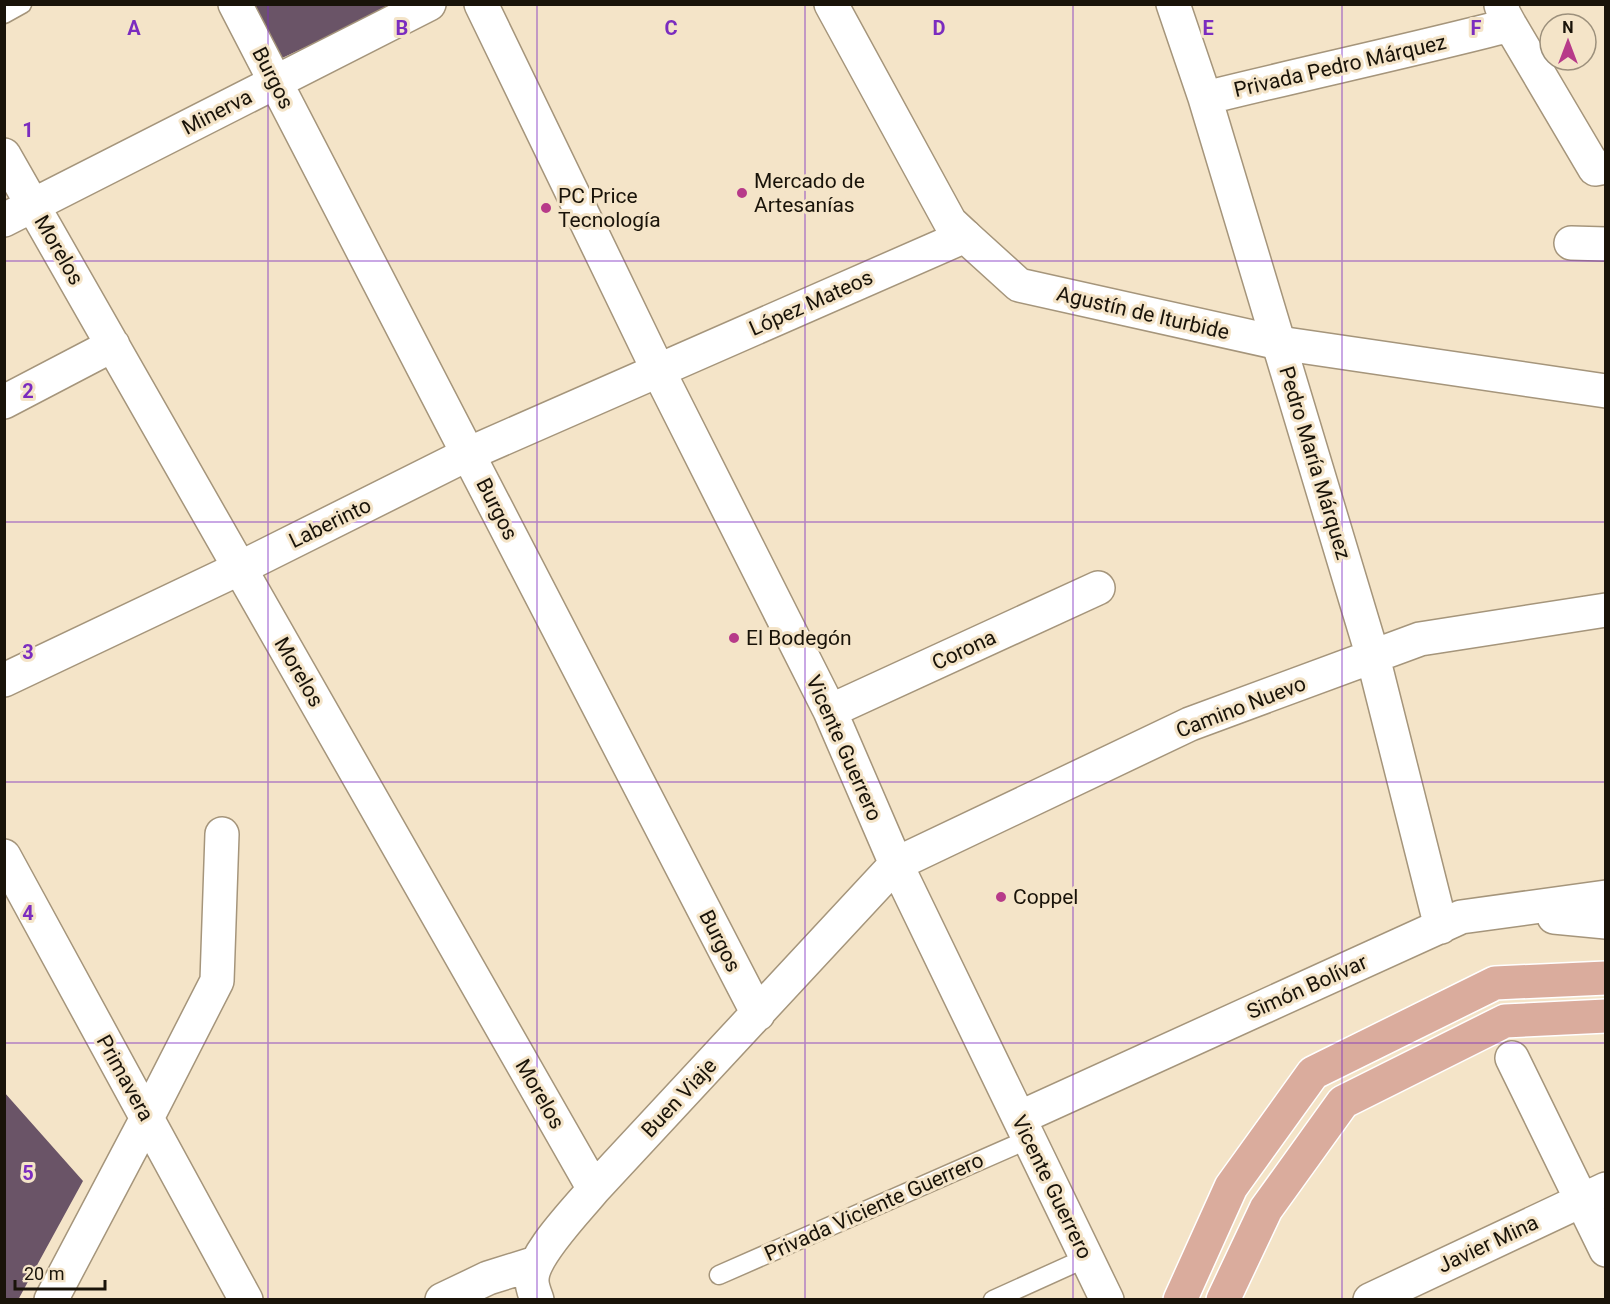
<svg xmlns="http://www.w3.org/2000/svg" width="1610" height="1304" font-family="Roboto,sans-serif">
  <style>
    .building { fill: #6a5467 }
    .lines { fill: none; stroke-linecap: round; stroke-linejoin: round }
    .service-casing { stroke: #a5957b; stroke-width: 21 }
    .minor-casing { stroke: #a5957b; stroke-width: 36 }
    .tertiary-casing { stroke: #a5957b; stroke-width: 36 }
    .primary-casing { stroke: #fff; stroke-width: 36 }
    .service { stroke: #fff; stroke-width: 18 }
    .minor { stroke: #fff; stroke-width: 33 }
    .tertiary { stroke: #fff; stroke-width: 33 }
    .primary { stroke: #daac9d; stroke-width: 33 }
    .grid { fill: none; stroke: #7b2cbf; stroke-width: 1.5; stroke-opacity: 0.55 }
    .poi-dot { fill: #b73a89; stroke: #f4e4c8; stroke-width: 2 }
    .labels { text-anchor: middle; stroke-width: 6; stroke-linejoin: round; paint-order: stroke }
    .street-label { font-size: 21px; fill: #191309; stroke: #f4e4c8 }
    .poi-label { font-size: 21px; fill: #191309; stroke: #f4e4c8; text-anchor: start }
    .grid-label { font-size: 20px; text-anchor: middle; font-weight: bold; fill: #7b2cbf; stroke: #f4e4c8; stroke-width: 6; stroke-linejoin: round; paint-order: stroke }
  </style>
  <rect width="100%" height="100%" fill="#f4e4c8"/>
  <!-- building -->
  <path class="building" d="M251,4H397L280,59Z
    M4,1092L83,1181L18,1300H4Z"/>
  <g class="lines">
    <defs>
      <path id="service" d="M4,14L22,4
        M719,1275L1029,1139
        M993,1300L1086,1258"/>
      <path id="minor" d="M235,4L758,1014
        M481,4L658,370L830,711L896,864L1107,1300
        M831,4L950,222L965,236
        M1173,4L1205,98L1373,657L1441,927
        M1501,5L1504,14L1510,25L1595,169L1606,167
        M1205,98C1306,73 1409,51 1510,25
        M4,155L594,1189
        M4,220L429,4
        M1571,243L1606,244
        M4,402L113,345
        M830,711L1098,588
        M4,856L246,1300
        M1554,917L1606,922
        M1512,1058L1606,1250
        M1019,1118L1461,917L1606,897
        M51,1300L147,1118L217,981L222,834
        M442,1300L488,1278L536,1263
        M537,1300C535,1294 532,1287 532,1281C531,1256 578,1209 594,1189L896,864L1190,724L1420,639L1606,610
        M1370,1300L1606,1189"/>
      <path id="tertiary" d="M4,680L240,568L468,454L965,236L1019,285L1279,343L1606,391"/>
      <path id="primary" d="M1180,1300L1231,1187L1313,1073L1495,983L1606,978
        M1223,1300L1266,1209L1343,1102L1505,1021L1606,1016"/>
    </defs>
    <!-- service casing -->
    <use href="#service" class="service-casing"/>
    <!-- minor casing -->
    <use href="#minor" class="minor-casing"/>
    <!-- tertiary casing -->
    <use href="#tertiary" class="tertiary-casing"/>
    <!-- primary casing -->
    <use href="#primary" class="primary-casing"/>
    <!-- service -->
    <use href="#service" class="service"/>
    <!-- minor -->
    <use href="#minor" class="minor"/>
    <!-- tertiary -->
    <use href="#tertiary" class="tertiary"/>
    <!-- primary -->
    <use href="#primary" class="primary"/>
  </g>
  <!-- grid -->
  <path class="grid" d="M268,4V1300M537,4V1300M805,4V1300M1073,4V1300M1342,4V1300M4,261H1606M4,522H1606M4,782H1606M4,1043H1606"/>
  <!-- markers -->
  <g class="poi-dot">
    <circle cx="742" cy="193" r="6"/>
    <circle cx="546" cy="208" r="6"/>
    <circle cx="734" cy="638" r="6"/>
    <circle cx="1001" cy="897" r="6"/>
  </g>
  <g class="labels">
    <!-- street labels -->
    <g class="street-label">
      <text transform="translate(1340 66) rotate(-13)" y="7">Privada Pedro Márquez</text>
      <text transform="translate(273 78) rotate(63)" y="7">Burgos</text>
      <text transform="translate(217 112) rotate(-27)" y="7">Minerva</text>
      <text transform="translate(59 250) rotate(60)" y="7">Morelos</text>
      <text transform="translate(811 303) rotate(-24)" y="7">López Mateos</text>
      <text transform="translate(1143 313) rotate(13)" y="7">Agustín de Iturbide</text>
      <text transform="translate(1315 463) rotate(73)" y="7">Pedro María Márquez</text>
      <text transform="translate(497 509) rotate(63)" y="7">Burgos</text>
      <text transform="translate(330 523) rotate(-26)" y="7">Laberinto</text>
      <text transform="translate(964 650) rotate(-25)" y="7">Corona</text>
      <text transform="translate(299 672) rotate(60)" y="7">Morelos</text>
      <text transform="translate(1241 707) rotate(-21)" y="7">Camino Nuevo</text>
      <text transform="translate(844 748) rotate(66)" y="7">Vicente Guerrero</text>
      <text transform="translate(720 941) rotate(63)" y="7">Burgos</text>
      <text transform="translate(1307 987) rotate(-24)" y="7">Simón Bolívar</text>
      <text transform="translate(125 1078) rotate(61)" y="7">Primavera</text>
      <text transform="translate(540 1094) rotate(60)" y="7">Morelos</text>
      <text transform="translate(679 1098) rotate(-47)" y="7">Buen Viaje</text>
      <text transform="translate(1052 1187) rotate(64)" y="7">Vicente Guerrero</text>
      <text transform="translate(874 1207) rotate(-24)" y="7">Privada Viciente Guerrero</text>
      <text transform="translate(1488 1244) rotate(-25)" y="7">Javier Mina</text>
    </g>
    <!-- poi labels -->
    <g class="poi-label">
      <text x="754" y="188">Mercado de<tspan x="754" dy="24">Artesanías</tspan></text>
      <text x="558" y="203">PC Price<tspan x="558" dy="24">Tecnología</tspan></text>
      <text x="746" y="645">El Bodegón</text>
      <text x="1013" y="904">Coppel</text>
    </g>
  </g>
  <g class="grid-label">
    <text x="134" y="35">A</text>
    <text x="402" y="35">B</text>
    <text x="671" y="35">C</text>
    <text x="939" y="35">D</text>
    <text x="1208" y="35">E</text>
    <text x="1476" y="35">F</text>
    <text x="28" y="137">1</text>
    <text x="28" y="398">2</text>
    <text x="28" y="659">3</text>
    <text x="28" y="920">4</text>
    <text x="28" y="1180">5</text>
  </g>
  <!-- border -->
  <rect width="1610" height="1304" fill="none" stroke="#191309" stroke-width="12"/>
  <!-- north arrow -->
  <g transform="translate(1568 42)"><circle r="28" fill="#f4e4c8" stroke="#9c907c" stroke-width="1.5"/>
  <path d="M0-4.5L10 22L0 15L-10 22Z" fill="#b73a89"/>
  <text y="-9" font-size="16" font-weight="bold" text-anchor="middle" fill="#191309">N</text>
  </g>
  <!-- scale -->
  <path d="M15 1280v9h90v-9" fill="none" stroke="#191309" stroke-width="3"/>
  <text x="24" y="1280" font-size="18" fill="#191309" stroke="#f4e4c8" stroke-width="4.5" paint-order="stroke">20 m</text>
</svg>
